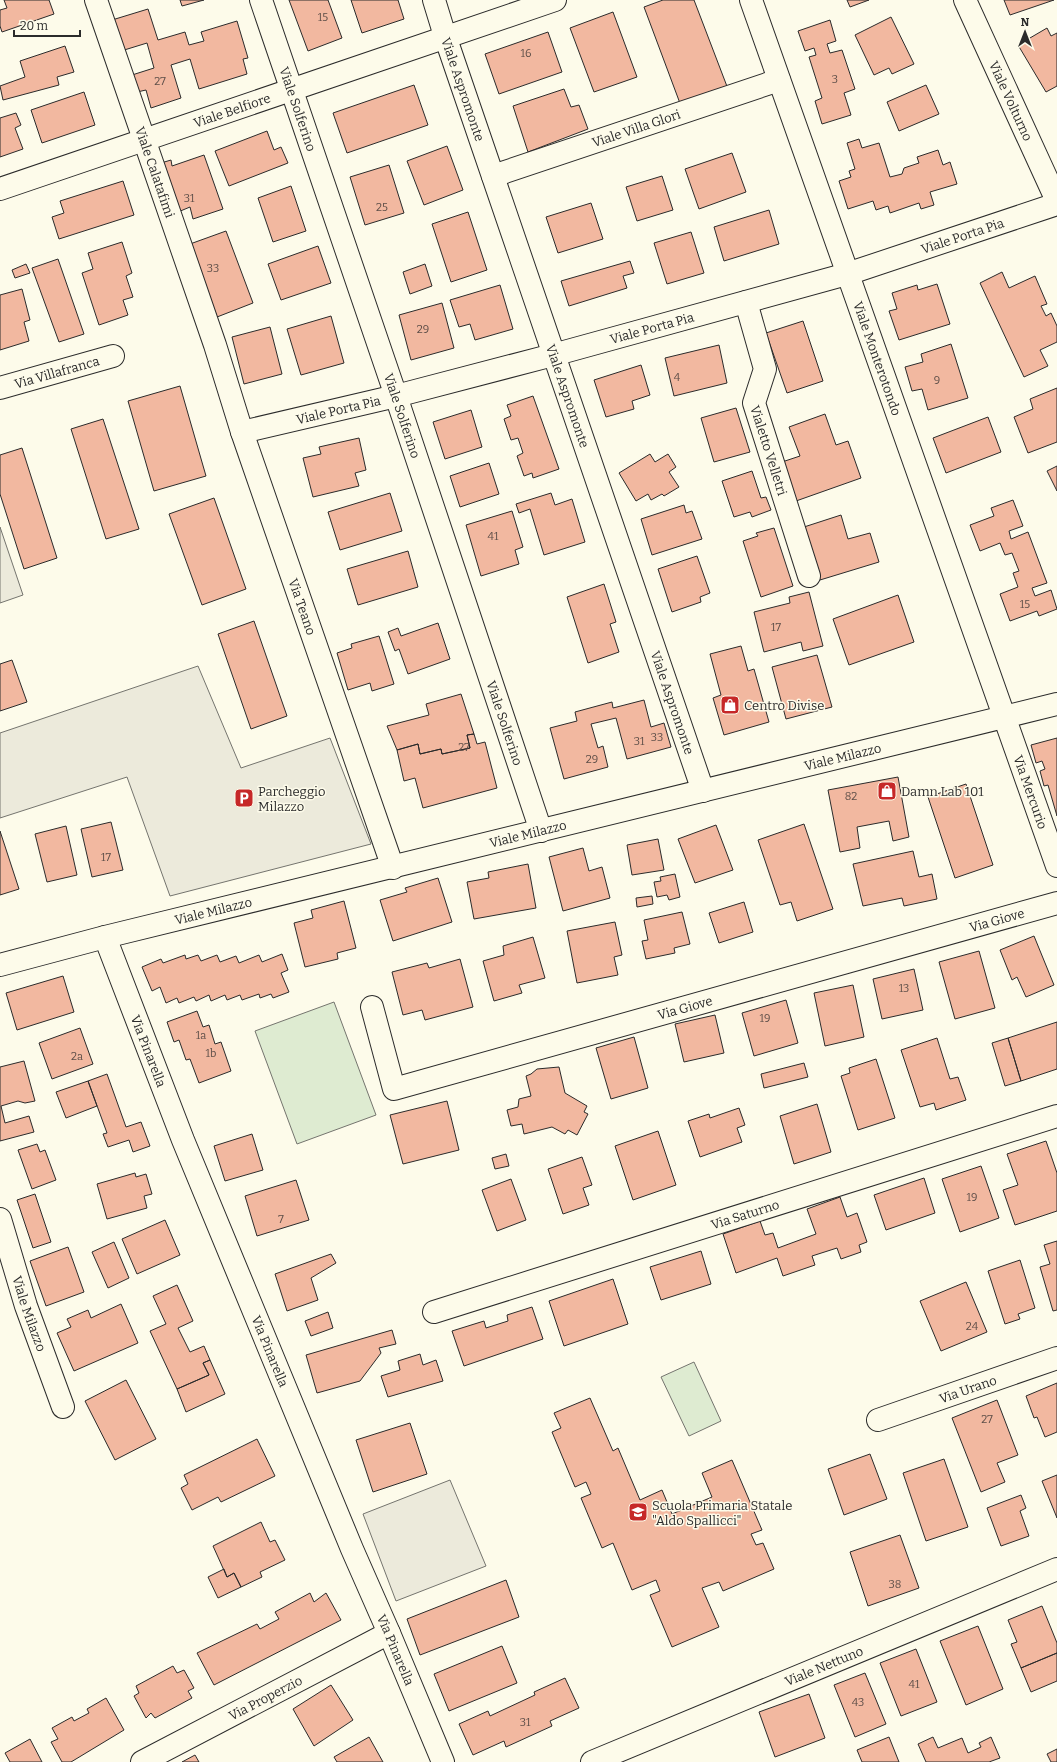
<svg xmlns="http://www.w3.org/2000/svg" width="1057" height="1762" font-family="Bitter,serif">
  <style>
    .green { fill: #deebd1; stroke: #74746e }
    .parking { fill: #eceadb; stroke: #74746e }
    .building { fill: #f2b8a0; stroke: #2b2b2b }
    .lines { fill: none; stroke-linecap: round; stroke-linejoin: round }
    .minor-casing { stroke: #2b2b2b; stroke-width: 24 }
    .minor { stroke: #fdfbea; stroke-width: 22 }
    .labels { text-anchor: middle; stroke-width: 3; stroke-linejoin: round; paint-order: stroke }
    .number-label { font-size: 11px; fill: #5d4e48 }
    .street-label { font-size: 13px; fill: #2b2b2b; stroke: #fdfbea }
    .poi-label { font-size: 13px; fill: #2b2b2b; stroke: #fdfbea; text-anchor: start }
  </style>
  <rect width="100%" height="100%" fill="#fdfbea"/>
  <!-- green -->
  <path class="green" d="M334,1002L376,1115L297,1144L255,1031Z
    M694,1362L721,1421L689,1436L661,1377Z"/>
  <!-- parking -->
  <path class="parking" d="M0,527L23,595L0,603Z
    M198,666L241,768L330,738L371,844L170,896L127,777L0,818V733Z
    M450,1480L486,1566L396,1601L363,1514Z"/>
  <!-- building -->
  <path class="building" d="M4,0H49L54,14L2,32L0,26V10L7,8Z
    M180,0H204L182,6Z
    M289,0H328L342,38L308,51Z
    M351,0H398L404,19L362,33Z
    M663,0H694L728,89L681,106L644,7Z
    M847,0H869L850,7Z
    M1004,0H1054L1010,15Z
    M148,9L158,40L185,32L189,45L204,41L201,32L237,21L248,58L243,59L247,74L199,89L190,59L171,65L181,98L151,108L146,90L137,92L132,75L154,68L147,43L121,51L112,20Z
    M613,12L637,77L594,92L570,28Z
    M891,17L914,64L892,74L889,68L874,75L855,35Z
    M830,20L836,41L827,44L830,53L842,50L855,89L844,93L851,115L822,124L815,101L822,98L809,57L816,55L814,48L805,51L798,31Z
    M1047,28L1051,36L1057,33V86L1046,92L1018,45Z
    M548,32L562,72L499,94L485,54Z
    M65,46L74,72L57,77L59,85L3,100L0,86L25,77L20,61Z
    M414,85L428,125L347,153L333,113Z
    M926,85L939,114L899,131L887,102Z
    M564,89L571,107L579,105L588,129L528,152L513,106Z
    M84,92L95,125L42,143L31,110Z
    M16,113L21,125L15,128L23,149L0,157V118Z
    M267,131L274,150L281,147L288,163L229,186L215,151Z
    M859,139L862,148L879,143L890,177L902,174L904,168L919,163L917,157L938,150L943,165L950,162L957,184L930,192L934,205L921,209L919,203L890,213L888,206L876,210L873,201L848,209L839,181L851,177L849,171L855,169L847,143Z
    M447,146L463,190L424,205L407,161Z
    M732,153L746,192L699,209L685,169Z
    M204,155L223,209L193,219L190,207L178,212L161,163L171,160L172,166Z
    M389,165L404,213L365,225L350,177Z
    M662,176L673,210L637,221L626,187Z
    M123,181L134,215L59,239L52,217L64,213L60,201Z
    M291,186L306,231L273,242L258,198Z
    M591,203L603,239L558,253L546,217Z
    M769,210L779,244L724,261L714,227Z
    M468,212L487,270L451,282L432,224Z
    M226,231L253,303L217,317L190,244Z
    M691,232L704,273L667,284L654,243Z
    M122,242L132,273L126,276L133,297L123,300L128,315L99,325L82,273L93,269L88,253Z
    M318,246L331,283L281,300L268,264Z
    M58,259L84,334L59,342L32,268Z
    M630,261L634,273L623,276L627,288L569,306L561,281Z
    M26,264L30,273L15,278L12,270Z
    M425,264L432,286L410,294L403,272Z
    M1002,272L1009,288L1035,276L1047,304L1041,306L1046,316L1051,313L1057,326V342L1040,350L1048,366L1024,377L980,283Z
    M937,284L950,324L899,340L889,311L897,309L892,293L917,285L918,290Z
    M500,285L513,329L475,340L470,324L459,327L450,300Z
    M22,289L30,320L24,322L29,341L0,350V295Z
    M442,303L454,348L411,360L399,315Z
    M331,316L344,363L301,375L287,329Z
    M803,321L823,381L787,393L766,333Z
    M270,327L282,374L244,384L232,337Z
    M951,344L968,398L928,410L922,389L912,391L905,367L923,362L921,354Z
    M719,345L727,383L674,396L665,358Z
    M641,365L650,395L632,401L634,409L606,417L594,380Z
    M180,386L206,476L154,491L128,401Z
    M1057,388V442L1028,453L1014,417L1033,409L1030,399Z
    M533,396L559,469L533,478L532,473L524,476L517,456L523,453L518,438L511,440L504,419L511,416L507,405Z
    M736,408L750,452L714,462L701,418Z
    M471,410L482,447L445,459L433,422Z
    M825,414L836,445L848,441L861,478L796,501L782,462L800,456L789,427Z
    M988,417L1001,452L946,473L933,438Z
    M103,419L139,529L106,539L71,429Z
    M359,438L366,470L355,473L359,486L313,497L303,458L321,454L319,447Z
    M22,448L57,558L24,569L0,494V455Z
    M650,454L655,462L668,454L676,467L669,472L679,487L664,496L662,494L651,500L648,494L636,501L619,473Z
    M489,463L499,494L460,507L450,476Z
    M1057,466V491L1047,471Z
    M752,471L761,498L766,497L771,510L752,517L750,512L734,517L722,481Z
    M390,493L402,531L340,550L328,512Z
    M551,493L555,505L572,499L585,542L544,555L530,509L519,513L516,504Z
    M214,498L246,589L202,605L169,514Z
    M1013,500L1023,526L1009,531L1011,539L1028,532L1047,583L1032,588L1035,596L1051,590L1057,609L1039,616L1037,611L1010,621L1000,594L1018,587L1013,573L1019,571L1012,553L1005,555L1000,543L980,551L970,525L994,516L991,508Z
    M684,505L686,513L692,511L702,539L652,555L641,519Z
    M512,511L523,547L515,550L519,564L481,576L466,525Z
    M841,515L848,539L870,533L879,562L820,580L804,527Z
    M774,528L793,586L761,597L743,541L758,536L756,533Z
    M408,551L418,587L358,605L347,569Z
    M697,556L710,593L700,597L701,602L672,612L658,569Z
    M604,584L616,622L610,624L619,652L588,663L567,597Z
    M809,592L823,646L803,651L801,642L764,652L754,612L790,603L789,597Z
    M898,595L914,642L849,665L833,619Z
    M254,621L287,716L251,729L218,634Z
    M438,623L450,659L408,674L399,649L395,651L388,632L398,628L401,636Z
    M379,636L394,684L372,691L370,683L348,690L337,653L352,648L351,644Z
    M741,646L748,671L754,669L769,722L724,735L713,698L721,695L710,654Z
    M817,655L832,707L786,719L772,667Z
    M12,660L27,702L0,711V664Z
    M461,694L474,734L467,735L470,748L442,754L441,749L420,754L418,744L397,750L387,726L429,715L426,704Z
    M644,700L651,727L664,723L671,747L627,759L616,718L591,724L598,748L603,746L608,767L564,779L550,728L577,721L575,712L612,702L613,708Z
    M474,734L477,744L485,742L497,788L423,808L415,778L404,781L397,750L418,744L420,754L441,749L442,754L470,748L467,735Z
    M1057,738V816L1048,785L1044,786L1040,771L1045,769L1042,761L1036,763L1031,745Z
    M898,777L909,837L893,841L889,821L857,827L860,848L840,852L828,790Z
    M966,784L993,865L955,878L928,797Z
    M111,822L123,870L92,877L81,829Z
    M804,824L833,909L797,921L791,902L780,905L758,840Z
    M716,825L733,870L695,883L678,839Z
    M66,826L77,875L47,882L35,834Z
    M0,831L19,889L0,895Z
    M658,839L664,870L632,875L627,845Z
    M583,848L589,871L602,867L610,898L563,911L549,857Z
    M913,851L919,877L932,874L937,899L904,906L902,898L863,906L853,864Z
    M528,864L536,908L474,919L467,882L489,878L488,872Z
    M675,874L680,897L669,900L667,895L657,897L654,882L661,881L660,877Z
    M438,878L452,922L393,941L380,900L407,892L405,888Z
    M652,896L653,904L637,907L636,898Z
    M344,901L356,948L337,953L338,959L305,967L294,923L313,918L311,910Z
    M744,902L753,932L719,943L709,913Z
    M682,912L690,944L674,948L675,953L646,959L642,941L648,940L644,920Z
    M615,922L622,955L614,957L618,975L577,983L567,931Z
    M1034,936L1054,985L1026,997L1017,977L1012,980L1000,950Z
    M533,937L545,978L519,985L522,993L494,1001L483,961L504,955L503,946Z
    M979,951L995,1008L955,1019L939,962Z
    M282,954L288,970L281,973L289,992L273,998L271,994L260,998L259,994L242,1000L240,995L227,1000L225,995L211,1001L209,995L196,1001L194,997L179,1003L177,998L166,1003L160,987L152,991L142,967L161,959L163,963L185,955L186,959L198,955L201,961L217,955L220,962L236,956L239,963L259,955L262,962Z
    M460,959L473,1007L425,1020L422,1010L403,1015L392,972L427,963L429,968Z
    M914,969L923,1010L882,1019L873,979Z
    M63,976L74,1012L17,1030L6,993Z
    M853,985L864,1037L825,1046L814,993Z
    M786,1000L798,1043L754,1056L742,1013Z
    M197,1011L203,1027L209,1025L215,1044L221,1042L231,1071L199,1083L190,1059L186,1060L179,1040L174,1042L167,1022Z
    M715,1015L724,1053L684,1062L675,1024Z
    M1057,1022V1069L1021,1081L1008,1038Z
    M80,1028L93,1064L52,1079L39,1043Z
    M634,1037L648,1088L611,1099L596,1048Z
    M937,1038L950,1079L958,1077L966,1100L936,1110L934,1103L920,1107L901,1050Z
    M1008,1038L1021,1081L1005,1086L992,1043Z
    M876,1059L895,1118L858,1130L841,1076L850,1073L849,1068Z
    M24,1061L35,1101L25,1103L18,1101L1,1106L5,1123L29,1116L34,1132L0,1141V1067Z
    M804,1063L808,1077L764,1088L761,1074Z
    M559,1067L565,1093L587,1106L584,1112L588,1114L577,1135L568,1130L565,1134L552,1127L524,1134L522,1124L511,1126L507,1110L518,1107L519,1099L531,1096L526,1076L531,1074L537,1069Z
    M107,1074L126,1127L141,1122L150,1146L133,1152L129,1140L108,1147L103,1134L107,1133L88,1081Z
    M88,1081L97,1106L66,1118L56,1092Z
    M447,1101L459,1150L403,1164L390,1115Z
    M817,1104L831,1152L794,1164L780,1116Z
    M739,1108L745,1125L737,1128L742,1142L700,1157L688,1121L709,1114L710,1118Z
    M658,1131L676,1185L633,1200L615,1146Z
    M252,1134L263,1170L225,1181L214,1146Z
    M1046,1141L1057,1173V1211L1015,1225L1003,1190L1018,1185L1007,1154Z
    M37,1144L40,1152L45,1150L56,1180L32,1189L18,1150Z
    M506,1154L509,1166L495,1169L492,1158Z
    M582,1157L592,1185L583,1188L589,1205L563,1214L548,1169Z
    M981,1166L999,1218L960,1232L942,1179Z
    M135,1173L136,1177L146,1174L152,1194L144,1196L147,1208L107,1219L97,1184Z
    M924,1178L935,1213L886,1230L874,1195Z
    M511,1179L526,1220L497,1231L482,1190Z
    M296,1180L309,1220L257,1236L245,1196Z
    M35,1194L51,1242L33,1248L17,1200Z
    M840,1197L847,1217L857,1213L867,1242L859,1245L861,1252L841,1259L837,1248L812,1256L815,1265L783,1276L777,1258L736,1273L723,1234L760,1221L765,1235L773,1233L778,1248L816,1234L807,1209Z
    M165,1220L180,1255L137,1274L122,1239Z
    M1057,1241V1310L1053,1311L1040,1267L1050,1264L1044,1245Z
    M114,1242L129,1278L108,1288L92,1252Z
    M68,1247L84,1292L46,1306L30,1261Z
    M701,1251L711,1284L661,1300L650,1267Z
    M331,1254L336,1263L311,1278L318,1300L287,1311L275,1274Z
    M1020,1260L1035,1308L1018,1314L1020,1319L1005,1324L988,1271Z
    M613,1279L628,1324L564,1346L549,1301Z
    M966,1282L987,1332L941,1351L920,1301Z
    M177,1285L193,1321L178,1328L190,1352L204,1346L210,1360L203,1363L209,1375L177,1389L150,1331L166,1324L153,1296Z
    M121,1304L138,1343L74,1371L57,1333L71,1327L67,1319L88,1310L91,1318Z
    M532,1307L543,1339L464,1366L452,1331L484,1321L486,1328L508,1321L507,1315Z
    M328,1312L333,1328L311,1336L305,1321Z
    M392,1330L396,1344L379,1348L381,1353L360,1381L317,1393L306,1355Z
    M420,1354L423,1365L436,1360L443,1381L388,1397L381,1376L400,1370L398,1361Z
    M210,1360L225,1394L186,1412L177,1389L209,1375L203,1363Z
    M126,1380L156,1439L115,1460L85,1401Z
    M1057,1383V1432L1045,1437L1037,1417L1034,1418L1026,1396Z
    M590,1398L613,1451L618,1448L640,1500L662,1490L672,1514L712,1497L702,1473L732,1460L762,1530L751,1534L756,1545L763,1543L774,1569L723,1591L719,1582L702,1588L719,1627L672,1647L650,1595L660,1591L656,1580L632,1590L613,1543L602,1548L581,1498L591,1494L586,1482L575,1487L552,1432L561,1428L554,1413Z
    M997,1400L1018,1455L997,1463L1005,1482L981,1492L952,1418Z
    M410,1423L427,1474L373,1492L356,1440Z
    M257,1439L275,1476L221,1502L218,1497L192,1510L181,1488L188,1484L184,1475Z
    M870,1454L887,1499L844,1515L828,1469Z
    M944,1459L968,1527L926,1541L903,1473Z
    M1057,1475V1518L1042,1481Z
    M1021,1495L1026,1508L1020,1511L1029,1536L1001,1546L987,1508Z
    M261,1522L270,1542L275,1540L285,1560L260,1572L262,1577L241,1587L234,1573L227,1577L213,1546Z
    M900,1535L919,1588L868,1606L850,1552Z
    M224,1569L227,1577L234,1573L241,1587L218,1598L208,1577Z
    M506,1580L519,1617L420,1655L407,1619Z
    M310,1593L314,1602L326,1593L341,1620L214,1685L197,1653L257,1624L260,1629L279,1619L275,1612Z
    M1042,1606L1057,1643V1653L1021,1668L1011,1644L1017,1642L1008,1620Z
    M978,1626L1003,1689L966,1705L940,1641Z
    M502,1646L517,1683L449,1711L434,1674Z
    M916,1649L937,1702L901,1716L880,1663Z
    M1057,1653V1681L1031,1692L1021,1668Z
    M173,1666L177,1673L184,1670L194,1688L188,1691L192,1698L155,1718L151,1713L146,1718L134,1696L139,1693L136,1686Z
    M865,1673L886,1724L855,1737L834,1685Z
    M565,1678L579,1708L550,1721L552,1726L506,1747L504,1741L473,1755L459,1724L488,1711L490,1716L535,1695L534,1692Z
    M331,1685L353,1720L314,1746L293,1709Z
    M809,1694L825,1738L775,1757L759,1712Z
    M106,1698L124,1730L71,1762H62L51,1742L58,1739L52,1728L72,1717L74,1721L89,1713L87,1709Z
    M369,1737L383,1762H337L334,1757Z
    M889,1737L899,1762H862L857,1750Z
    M933,1737L938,1748L962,1738L968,1753L981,1747L979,1743L991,1737L1000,1758L989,1762H926L918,1744Z
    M30,1739L42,1762H10L5,1753Z
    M1057,1749V1762H1051L1047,1754Z
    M195,1755L199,1762H182Z"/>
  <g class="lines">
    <defs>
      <g id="minor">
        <path id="s1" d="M96,0L215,345L242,432L393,868"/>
        <path id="s2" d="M261,0L396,396L541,831"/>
        <path id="s3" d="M434,0L445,36L703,791"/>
        <path id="s4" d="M751,0L1057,866"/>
        <path id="s5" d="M965,0L1057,201"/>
        <path id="s6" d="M493,176L779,80"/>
        <path id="s7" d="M0,189L555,0"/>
        <path id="s8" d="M746,302L765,369L754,403L809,576"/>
        <path id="s9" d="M0,388L113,356"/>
        <path id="s10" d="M242,432L396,396L553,355L847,274L1057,204"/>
        <path id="s11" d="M105,937L183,1140L352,1549L389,1633L443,1762"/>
        <path id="s12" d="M0,965L105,937L1057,704"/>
        <path id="s13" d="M372,1007L394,1089L1057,903"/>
        <path id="s14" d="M0,1219L26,1306L63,1407"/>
        <path id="s15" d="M434,1312L1057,1116"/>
        <path id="s16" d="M878,1420L1057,1358"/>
        <path id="s17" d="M142,1762L389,1633"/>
        <path id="s18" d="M592,1762L1057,1569"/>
      </g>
    </defs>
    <!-- minor casing -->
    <use href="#minor" class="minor-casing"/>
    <!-- minor -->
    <use href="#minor" class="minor"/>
  </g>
  <!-- icons -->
  <defs>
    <symbol id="shop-square" viewBox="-11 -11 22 22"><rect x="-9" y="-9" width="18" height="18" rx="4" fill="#c62828" stroke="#fdfbea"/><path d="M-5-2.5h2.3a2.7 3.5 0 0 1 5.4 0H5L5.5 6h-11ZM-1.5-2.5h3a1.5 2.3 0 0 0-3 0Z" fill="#fff"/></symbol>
    <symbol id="parking-square" viewBox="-11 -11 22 22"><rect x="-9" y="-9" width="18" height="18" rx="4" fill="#c62828" stroke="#fdfbea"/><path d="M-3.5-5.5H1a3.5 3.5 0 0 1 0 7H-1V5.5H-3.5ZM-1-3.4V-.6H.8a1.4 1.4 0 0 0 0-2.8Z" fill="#fff"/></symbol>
    <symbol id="school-square" viewBox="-11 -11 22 22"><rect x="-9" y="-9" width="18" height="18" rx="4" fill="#c62828" stroke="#fdfbea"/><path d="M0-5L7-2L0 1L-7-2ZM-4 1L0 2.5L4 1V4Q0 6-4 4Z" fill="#fff"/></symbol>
  </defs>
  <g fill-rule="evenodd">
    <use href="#shop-square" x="719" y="694" width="22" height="22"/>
    <use href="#shop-square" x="876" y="780" width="22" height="22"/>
    <use href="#parking-square" x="233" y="787" width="22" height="22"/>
    <use href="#school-square" x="627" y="1501" width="22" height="22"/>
  </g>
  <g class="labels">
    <!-- number labels -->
    <g class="number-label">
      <text x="323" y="21">15</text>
      <text x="526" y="57">16</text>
      <text x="835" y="83">3</text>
      <text x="160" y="85">27</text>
      <text x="189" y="202">31</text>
      <text x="382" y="211">25</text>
      <text x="213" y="272">33</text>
      <text x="423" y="333">29</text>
      <text x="677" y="381">4</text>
      <text x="937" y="384">9</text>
      <text x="493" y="540">41</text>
      <text x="1025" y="608">15</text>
      <text x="776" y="631">17</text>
      <text x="657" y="741">33</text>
      <text x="639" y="745">31</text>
      <text x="464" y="751">27</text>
      <text x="592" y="763">29</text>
      <text x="851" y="800">82</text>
      <text x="106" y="861">17</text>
      <text x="904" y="992">13</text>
      <text x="765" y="1022">19</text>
      <text x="201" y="1039">1a</text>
      <text x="211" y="1057">1b</text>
      <text x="77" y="1060">2a</text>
      <text x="972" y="1201">19</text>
      <text x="281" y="1223">7</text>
      <text x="972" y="1330">24</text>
      <text x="987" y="1423">27</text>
      <text x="895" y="1588">38</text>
      <text x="914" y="1688">41</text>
      <text x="858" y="1706">43</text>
      <text x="525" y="1726">31</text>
    </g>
    <!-- street labels -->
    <g class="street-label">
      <text dy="5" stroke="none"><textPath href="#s3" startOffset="94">Viale Aspromonte</textPath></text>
      <text dy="5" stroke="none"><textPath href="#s5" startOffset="111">Viale Volturno</textPath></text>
      <text dy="5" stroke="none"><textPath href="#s7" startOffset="245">Viale Belfiore</textPath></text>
      <text dy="5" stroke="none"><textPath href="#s2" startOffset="115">Viale Solferino</textPath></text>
      <text dy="5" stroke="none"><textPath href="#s6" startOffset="151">Viale Villa Glori</textPath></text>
      <text dy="5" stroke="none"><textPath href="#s1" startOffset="182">Viale Calatafimi</textPath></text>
      <text dy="5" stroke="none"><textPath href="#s10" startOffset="747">Viale Porta Pia</textPath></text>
      <text dy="5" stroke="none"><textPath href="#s10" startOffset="423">Viale Porta Pia</textPath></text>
      <text dy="5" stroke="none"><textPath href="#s4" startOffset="380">Viale Monterotondo</textPath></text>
      <text dy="5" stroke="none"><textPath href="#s9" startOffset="59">Via Villafranca</textPath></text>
      <text dy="5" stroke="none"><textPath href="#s3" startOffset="418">Viale Aspromonte</textPath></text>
      <text dy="5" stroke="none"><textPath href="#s10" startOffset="99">Viale Porta Pia</textPath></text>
      <text dy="5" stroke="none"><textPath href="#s2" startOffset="439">Viale Solferino</textPath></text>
      <text dy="5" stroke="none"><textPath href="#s8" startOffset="155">Vialetto Velletri</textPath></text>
      <text dy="5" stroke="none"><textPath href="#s1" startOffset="641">Via Teano</textPath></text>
      <text dy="5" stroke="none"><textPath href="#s3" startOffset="742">Viale Aspromonte</textPath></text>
      <text dy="5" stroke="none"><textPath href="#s2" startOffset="763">Viale Solferino</textPath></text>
      <text dy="5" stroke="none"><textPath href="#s12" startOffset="868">Viale Milazzo</textPath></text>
      <text dy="5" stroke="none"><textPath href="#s4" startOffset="840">Via Mercurio</textPath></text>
      <text dy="5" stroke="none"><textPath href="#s12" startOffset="544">Viale Milazzo</textPath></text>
      <text dy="5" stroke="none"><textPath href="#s12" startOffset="220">Viale Milazzo</textPath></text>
      <text dy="5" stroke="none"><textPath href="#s13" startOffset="711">Via Giove</textPath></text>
      <text dy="5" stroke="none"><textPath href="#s13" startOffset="387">Via Giove</textPath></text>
      <text dy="5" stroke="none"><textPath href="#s11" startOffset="122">Via Pinarella</textPath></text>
      <text dy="5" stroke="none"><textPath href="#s15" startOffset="326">Via Saturno</textPath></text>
      <text dy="5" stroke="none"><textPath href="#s14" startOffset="99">Viale Milazzo</textPath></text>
      <text dy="5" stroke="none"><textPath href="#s11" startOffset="446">Via Pinarella</textPath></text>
      <text dy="5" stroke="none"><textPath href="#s16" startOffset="95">Via Urano</textPath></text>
      <text dy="5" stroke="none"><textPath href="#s11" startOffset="770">Via Pinarella</textPath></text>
      <text dy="5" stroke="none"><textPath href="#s18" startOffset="251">Viale Nettuno</textPath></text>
      <text dy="5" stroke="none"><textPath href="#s17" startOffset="139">Via Properzio</textPath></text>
    </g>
    <!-- poi labels -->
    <g class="poi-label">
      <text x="744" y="710">Centro Divise</text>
      <text x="258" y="796">Parcheggio<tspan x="258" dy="15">Milazzo</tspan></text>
      <text x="901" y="796">Damn Lab 101</text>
      <text x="652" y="1510">Scuola Primaria Statale<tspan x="652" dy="15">"Aldo Spallicci"</tspan></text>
    </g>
  </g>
  <!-- north arrow -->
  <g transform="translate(1025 32)" stroke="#fdfbea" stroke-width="3" paint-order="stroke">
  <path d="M0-3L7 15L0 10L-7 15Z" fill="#2b2b2b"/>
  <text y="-6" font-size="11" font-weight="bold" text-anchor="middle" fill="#2b2b2b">N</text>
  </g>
  <!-- scale -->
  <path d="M14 30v6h66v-6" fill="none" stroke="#2b2b2b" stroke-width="2"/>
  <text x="20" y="30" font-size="12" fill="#2b2b2b" stroke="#fdfbea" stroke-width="3" paint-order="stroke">20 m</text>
</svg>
